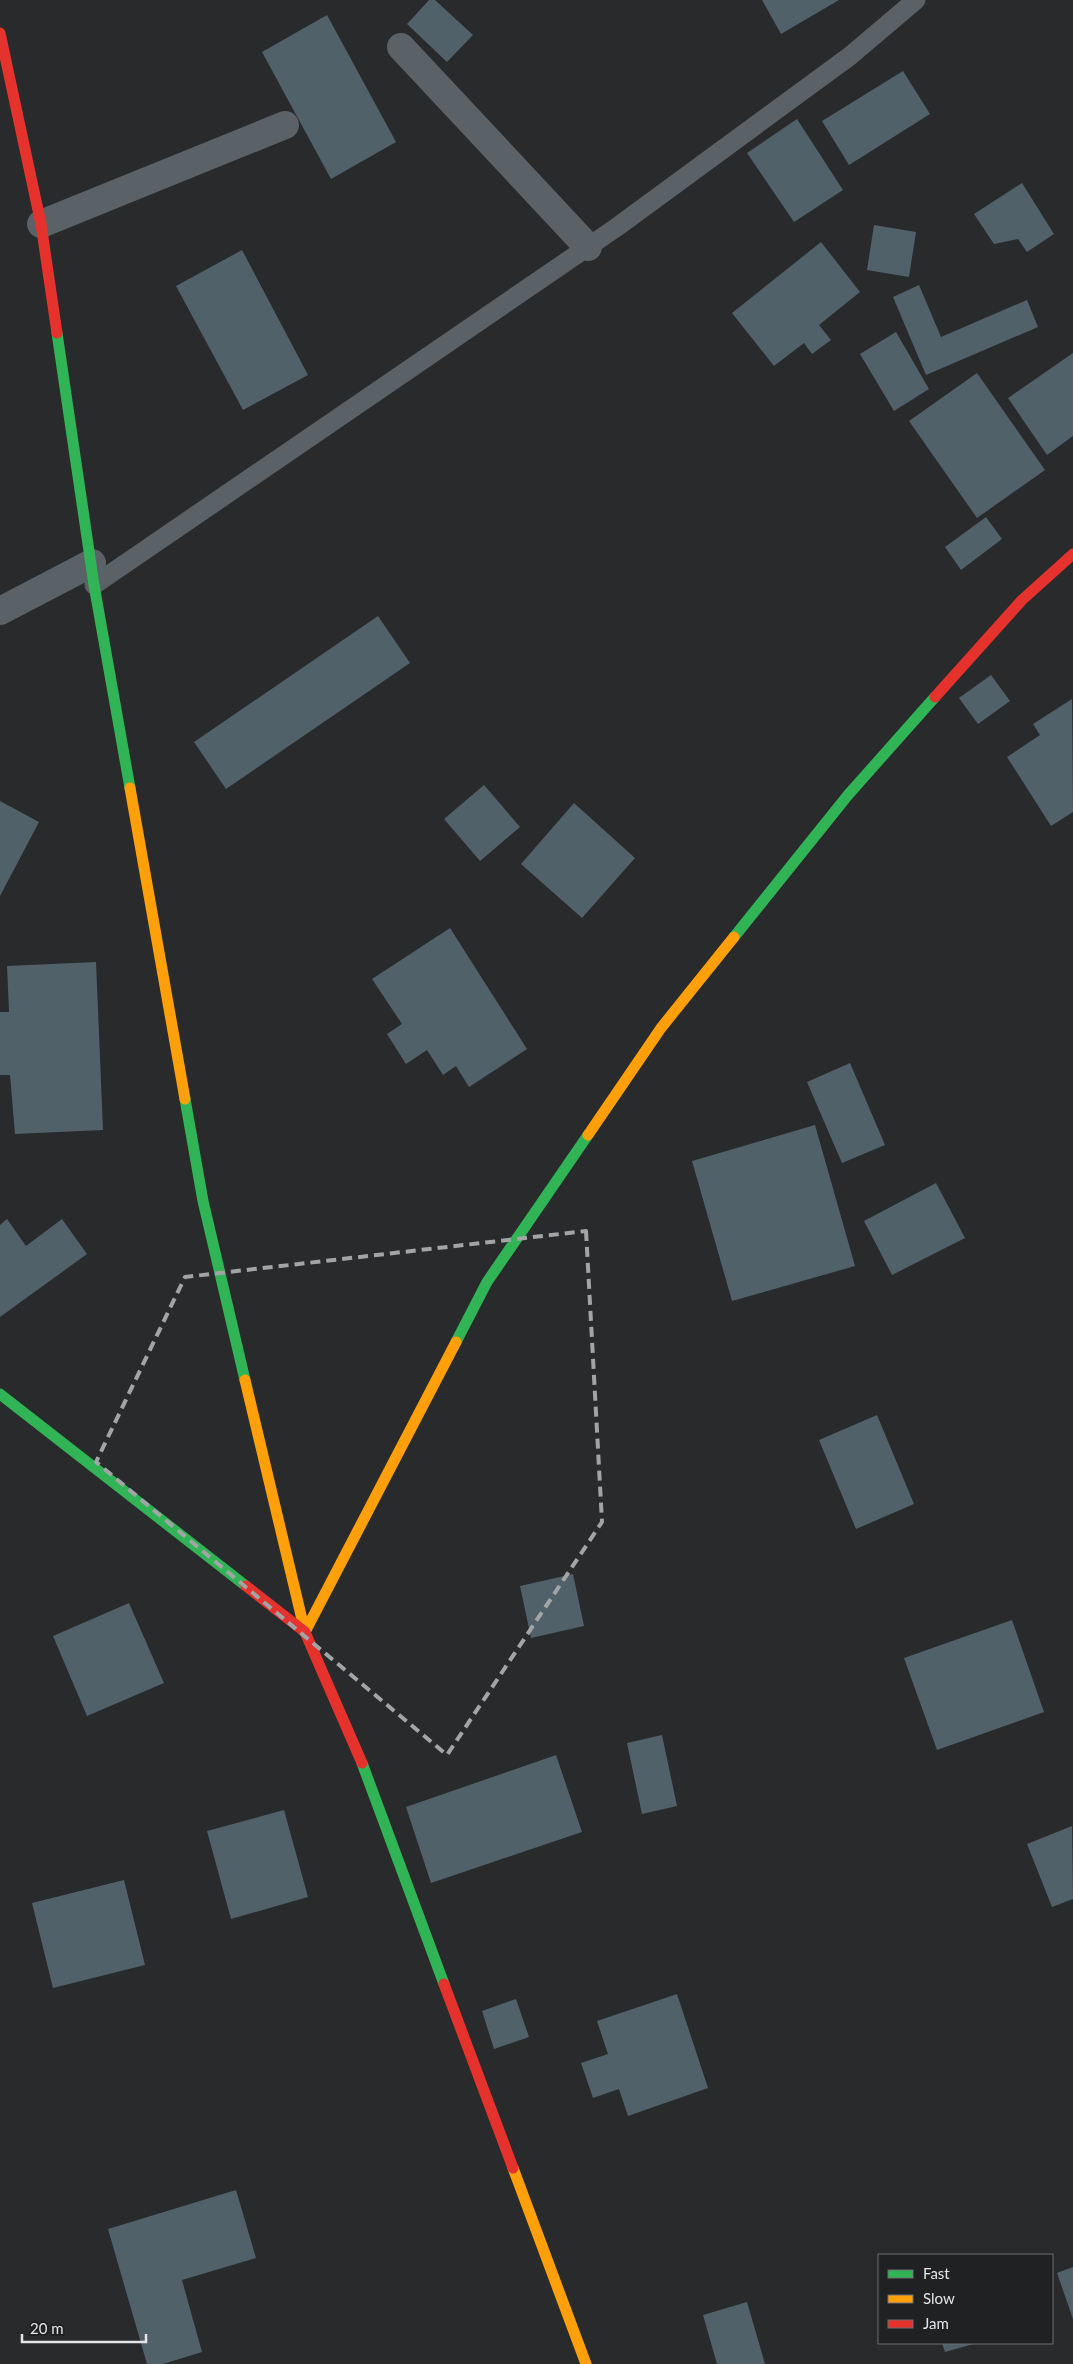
<svg xmlns="http://www.w3.org/2000/svg" width="1073" height="2364" font-family="Lato,sans-serif">
  <style>
    .building { fill: #50616a }
    .lines { fill: none; stroke-linecap: round; stroke-linejoin: round }
    .lane { stroke: #5a6267; stroke-width: 19 }
    .street { stroke: #5a6267; stroke-width: 28 }
    .fast { stroke: #30b455; stroke-width: 11 }
    .slow { stroke: #ff9f0a; stroke-width: 11 }
    .jam { stroke: #e5322d; stroke-width: 11 }
    .marked { fill: none; stroke: #a3a4a5; stroke-width: 4; stroke-dasharray: 10 6; stroke-linejoin: round }
  </style>
  <rect width="100%" height="100%" fill="#292a2b"/>
  <!-- building -->
  <path class="building" d="M429,0H435L473,35L447,62L407,24Z
    M762,0H839L781,34Z
    M327,15L396,142L331,179L262,52Z
    M903,71L930,114L849,165L822,121Z
    M797,119L843,190L794,222L747,153Z
    M1022,183L1054,234L1027,252L1018,239L994,244L974,214Z
    M874,225L916,232L909,277L867,270Z
    M821,242L860,292L819,325L831,340L812,354L804,343L774,366L732,313Z
    M242,250L308,375L243,410L176,286Z
    M919,285L941,337L1027,300L1038,327L926,375L893,297Z
    M896,332L929,389L894,411L860,354Z
    M1073,353V436L1047,455L1008,398Z
    M977,373L1045,470L977,518L909,421Z
    M986,517L1002,539L961,570L945,547Z
    M378,616L410,663L226,789L194,742Z
    M991,675L1010,701L978,724L959,698Z
    M1072,699L1073,812L1051,826L1007,757L1040,735L1033,724Z
    M484,785L520,827L480,861L444,819Z
    M0,801L39,822L0,896Z
    M574,803L635,858L582,918L521,864Z
    M450,928L527,1049L469,1087L456,1066L443,1075L427,1050L406,1064L387,1034L402,1024L372,979Z
    M96,962L103,1130L15,1134L10,1075H0V1012H9L7,966Z
    M850,1063L885,1145L842,1163L807,1082Z
    M815,1125L855,1266L732,1301L692,1161Z
    M936,1183L965,1238L892,1275L864,1221Z
    M7,1219L26,1246L62,1219L87,1254L0,1317V1225Z
    M877,1415L914,1504L856,1529L819,1440Z
    M573,1574L584,1626L531,1638L520,1586Z
    M129,1603L164,1683L87,1716L53,1636Z
    M1012,1620L1044,1712L937,1750L904,1658Z
    M662,1735L677,1806L642,1814L627,1743Z
    M556,1755L582,1832L431,1883L406,1807Z
    M284,1810L308,1897L231,1919L207,1831Z
    M1072,1826L1073,1899L1052,1907L1027,1844Z
    M124,1880L145,1965L53,1988L32,1903Z
    M677,1994L708,2088L628,2116L619,2089L593,2098L581,2063L608,2054L597,2021Z
    M516,1999L529,2037L494,2049L482,2011Z
    M236,2190L256,2258L182,2280L202,2352L163,2364H147L108,2229Z
    M1073,2267V2319L1057,2273Z
    M747,2302L765,2364H717L703,2315Z
    M942,2343H977L945,2352Z"/>
  <g class="lines">
    <!-- lane -->
    <path class="lane" d="M94,585L617,227L850,56L916,0"/>
    <!-- street -->
    <path class="street" d="M401,47L588,247
      M41,224L285,125
      M0,611L92,563"/>
    <!-- fast -->
    <path class="fast" d="M57,333L94,585L130,788
      M734,937L848,795L935,697
      M185,1099L203,1201L245,1380
      M456,1342L487,1282L588,1135
      M0,1394L246,1586
      M362,1763L444,1984"/>
    <!-- slow -->
    <path class="slow" d="M130,788L185,1099
      M588,1135L661,1028L734,937
      M245,1380L305,1632
      M305,1632L456,1342
      M513,2168L586,2364"/>
    <!-- jam -->
    <path class="jam" d="M0,33L41,224L57,333
      M935,697L1022,600L1073,554
      M246,1586L305,1632L362,1763
      M444,1984L513,2168"/>
  </g>
  <!-- marked area -->
  <path class="marked" d="M586,1231L602,1522L447,1755L96,1462L185,1277Z"/>
  <!-- legend -->
  <rect x="878" y="2254" width="175" height="90" fill="#1f2123" stroke="#6e6f71"/>
  <rect x="888" y="2270" width="25" height="8" fill="#30b455" stroke="#6e6f71"/>
  <text x="923" y="2279" font-size="15" fill="#e4e5e7">Fast</text>
  <rect x="888" y="2295" width="25" height="8" fill="#ff9f0a" stroke="#6e6f71"/>
  <text x="923" y="2304" font-size="15" fill="#e4e5e7">Slow</text>
  <rect x="888" y="2320" width="25" height="8" fill="#e5322d" stroke="#6e6f71"/>
  <text x="923" y="2329" font-size="15" fill="#e4e5e7">Jam</text>
  <!-- scale -->
  <path d="M22 2334v8h124v-8" fill="none" stroke="#e4e5e7" stroke-width="2.5"/>
  <text x="30" y="2334" font-size="15" fill="#e4e5e7" stroke="#1f2123" stroke-width="4" paint-order="stroke">20 m</text>
</svg>
